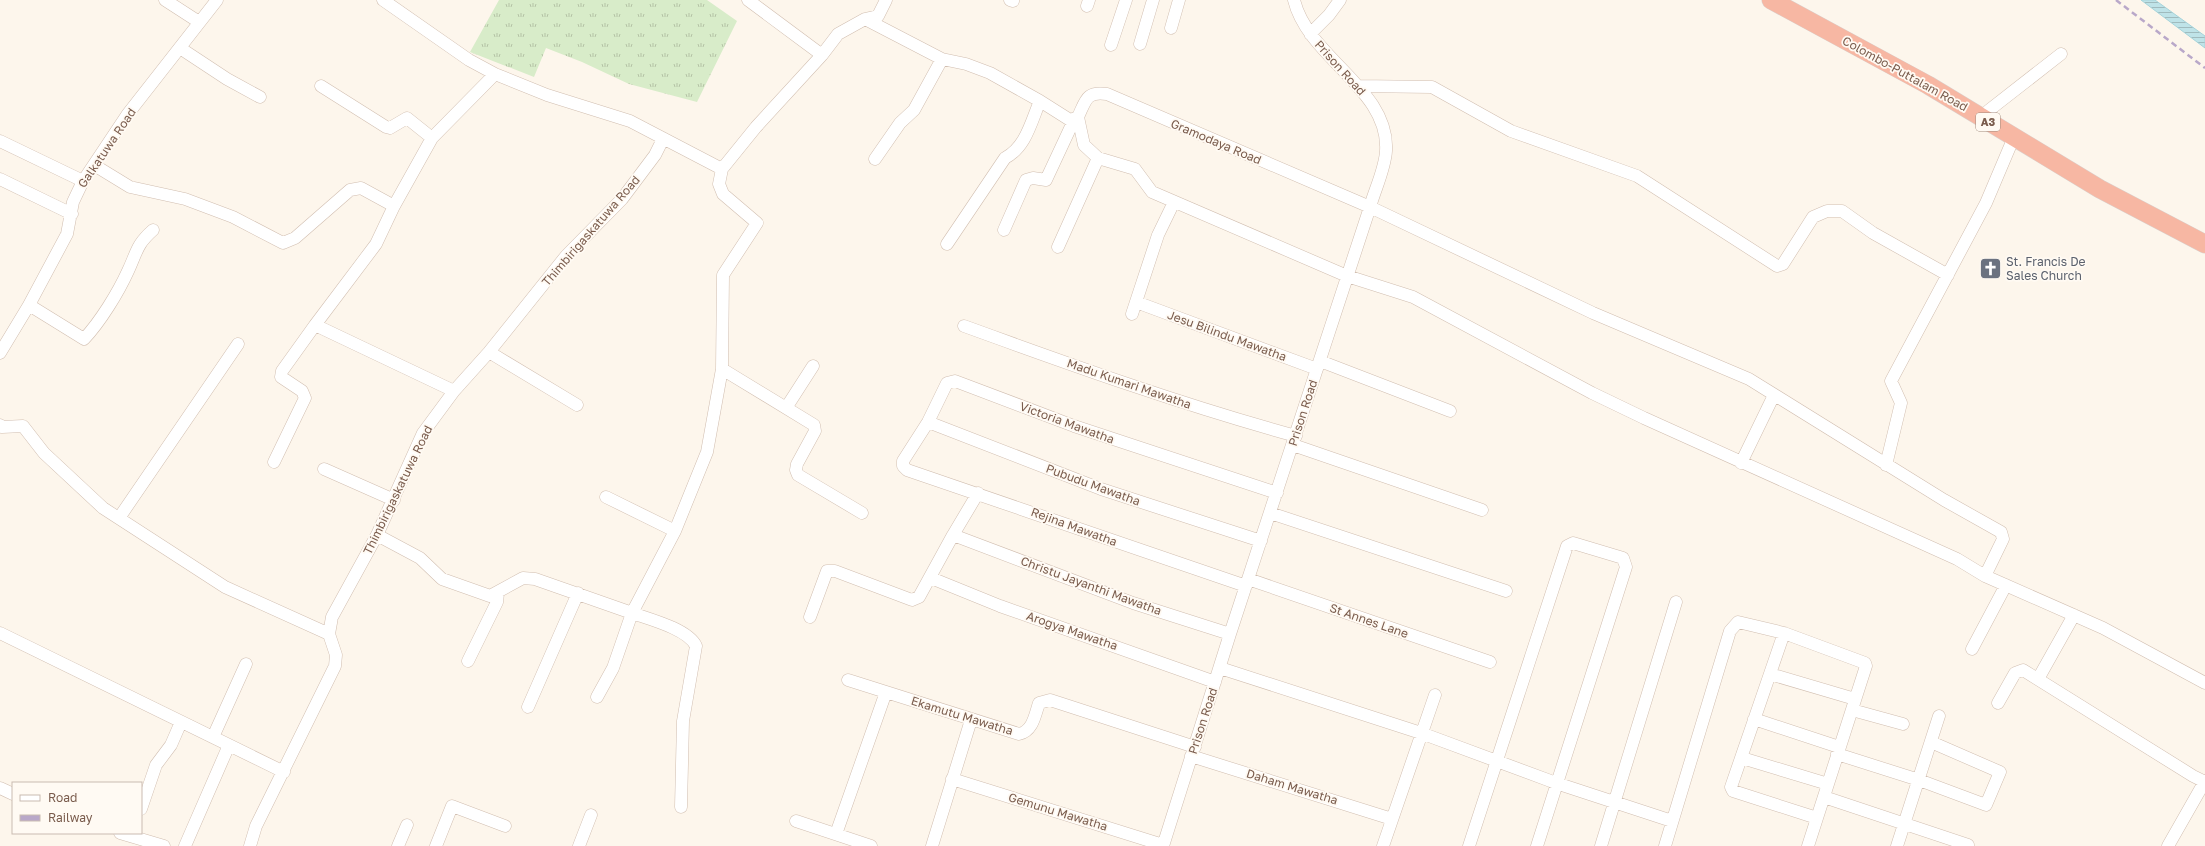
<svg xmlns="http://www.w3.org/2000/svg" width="2205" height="846" font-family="'Golos Text',sans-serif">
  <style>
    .grass { fill: url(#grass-tufts) }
    .water { fill: url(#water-rules); stroke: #a5d3da }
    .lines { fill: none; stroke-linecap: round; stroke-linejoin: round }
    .minor-casing { stroke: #d1beb0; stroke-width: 13 }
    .highway-casing { stroke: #dad1cd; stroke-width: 19 }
    .minor { stroke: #fff; stroke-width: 12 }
    .highway { stroke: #f7b7a3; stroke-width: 18 }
    .rail { stroke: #b9a8c9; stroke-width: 2.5; stroke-dasharray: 6 4; stroke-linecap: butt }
    .labels { text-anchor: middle; stroke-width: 3.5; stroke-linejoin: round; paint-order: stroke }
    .shield { fill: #fffaf3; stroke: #a28b7f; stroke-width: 1 }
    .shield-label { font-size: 11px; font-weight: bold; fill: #7a5c4d }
    .street-label { font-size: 12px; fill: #7a5c4d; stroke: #fffaf3 }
    .worship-label { font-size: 12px; fill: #5b616d; stroke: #fffaf3; text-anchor: start }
  </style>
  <defs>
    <pattern id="grass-tufts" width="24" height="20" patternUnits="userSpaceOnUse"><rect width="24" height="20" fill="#d8ecc9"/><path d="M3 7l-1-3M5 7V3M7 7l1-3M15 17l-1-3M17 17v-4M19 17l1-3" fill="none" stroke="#b4c2a5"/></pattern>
    <pattern id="water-rules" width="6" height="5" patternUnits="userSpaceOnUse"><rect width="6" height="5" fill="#bfe3e8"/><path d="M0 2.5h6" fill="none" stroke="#a0bbbe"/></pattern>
  </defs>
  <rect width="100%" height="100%" fill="#fdf6ec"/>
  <!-- grass -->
  <path class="grass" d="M499,0H707L737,21L697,102L629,84L582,62L546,48L534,77L470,52Z"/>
  <!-- water -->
  <path class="water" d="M2141,0H2155L2205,36V48Z"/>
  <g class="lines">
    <defs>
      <path id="minor" d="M165,0L199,22
        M383,0L469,60L495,74L547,95L630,121L722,169L756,127L822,55L838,34L865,19L878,16L886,0
        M748,0L822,55
        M1010,0L1013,1
        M1087,6L1089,0
        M865,19L942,59L966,64L990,73L1040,101L1070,120L1078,117C1086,100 1086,91 1107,94L1370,207L1593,313L1749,379L1944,500L2001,532L2003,539L1985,576
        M1171,28L1179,0
        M1310,34L1329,15L1340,0
        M1140,44L1153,0
        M1111,45L1126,0
        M180,48L227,79L260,97
        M321,86L386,127L390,128L407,118L432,138
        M1358,86L1432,87L1511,131L1637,176L1777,266L1783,264L1813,217L1827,211H1842L1873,233L1948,275
        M1988,111L2061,54
        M1078,117L1084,145L1098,158L1135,169L1152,192L1347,276L1413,297L1592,393L1644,418L1957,559L1985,576L2103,628L2205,683
        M0,141L83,181
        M875,159L900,123L914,110L942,59
        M94,165L130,187L185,199L233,217L283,243L295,238L350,190L361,188L394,206
        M0,179L72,214
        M1004,230L1026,180L1033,178L1046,180L1074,120
        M947,244L1005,158C1026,147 1031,122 1040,101
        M1058,247L1098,158
        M1136,302L1317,369
        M29,305L84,339C100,322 118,293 128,271C137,252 136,245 153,230
        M1132,314L1158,235L1174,202
        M964,326C1074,366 1183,405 1296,436
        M489,352L577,405
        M0,353L29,305L67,234L73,202L83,181L127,115L217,0
        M1320,361L1450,411
        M722,369L814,425L815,431L797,464L796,470L798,475L862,513
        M454,391L315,325L376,244L394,206L432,138L495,74
        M786,408L813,366
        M928,422L1101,489L1261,541
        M0,425L2,427L23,426L44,453L103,508L225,587L329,634
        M1293,445L1482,510
        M274,462L305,398L302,391L281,377L282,371L315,325
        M1741,463L1774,395
        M1886,465L1901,403L1891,381L1986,203L2014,137
        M324,469L394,500
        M606,497L675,531
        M1270,513L1506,591
        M119,518L238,344
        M377,535L420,558L442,579L490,596L523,578L535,579L632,613L675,531L707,452L722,369L723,275L757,223L723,194L719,184L722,169
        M953,535L1133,603L1230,634
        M931,578L1000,606L1215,682
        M1248,579L1490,662
        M1246,586L907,470L903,466V461L928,422L947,383L955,381L1074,426L1277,493
        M810,617L827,571H835L912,600L919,597L953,535L978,493
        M0,633L284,772
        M1784,633L1731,787L1733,791L1817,818
        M1972,649L2006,585
        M468,661L497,602L498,593
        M1220,668L1421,733L1556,783L1672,821
        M1770,674L1855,699
        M2038,679L2074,615
        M848,680L1019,734C1033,731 1035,715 1039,703L1050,700L1195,747
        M597,697L613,668L632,613C649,619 688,629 696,646L683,721L681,807
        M1998,703L2015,673L2023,670L2193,776L2205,782
        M528,707L578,593
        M1852,710L1903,724
        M1754,719L1839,747
        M213,737L246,664
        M1837,754L1919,780L1986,805L2000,772L1931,742
        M1191,756L1392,819
        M1742,758L1828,784
        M952,779L1163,845
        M0,788L13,794
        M1824,797L1968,845
        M141,809L156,765L171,745L181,722
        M796,821L871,846
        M120,833L164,846
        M836,834L886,692
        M185,846L229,745
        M250,846L256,826L335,666L336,655L329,634L332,617L377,535L423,433L454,391L489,352L566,256L622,199L655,155L663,139
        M398,846L407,825
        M436,846L452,806L505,826
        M579,846L591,815
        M932,846L971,720
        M1163,846L1230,634L1370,207C1375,189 1385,169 1386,151C1390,89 1308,58 1294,0
        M1383,846L1435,695
        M1469,846L1567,546L1573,543L1623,558L1626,567L1537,846
        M1601,846L1676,602
        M1665,846L1730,631L1738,622L1784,633L1865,663L1866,666L1808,846
        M1897,846L1939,716
        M2168,846L2205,781"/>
      <path id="highway" d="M1771,0L1928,85L2100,189L2205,244"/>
    </defs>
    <!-- minor casing -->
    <use href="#minor" class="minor-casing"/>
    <!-- highway casing -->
    <use href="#highway" class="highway-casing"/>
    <!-- minor -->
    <use href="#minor" class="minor"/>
    <!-- highway -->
    <use href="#highway" class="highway"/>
    <!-- rail -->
    <path class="rail" d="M2116,0L2205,68"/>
  </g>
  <!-- icons -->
  <defs>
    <symbol id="church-square" viewBox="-11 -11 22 22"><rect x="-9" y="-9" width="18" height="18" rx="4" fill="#6b7280" stroke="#fffaf3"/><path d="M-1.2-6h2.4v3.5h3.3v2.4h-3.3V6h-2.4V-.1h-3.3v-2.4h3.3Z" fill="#fff"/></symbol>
  </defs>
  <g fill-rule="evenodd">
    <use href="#church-square" x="1978" y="256" width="25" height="25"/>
  </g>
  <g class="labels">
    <!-- shield labels -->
    <rect class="shield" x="1976" y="113" width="24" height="18" rx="3"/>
    <g class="shield-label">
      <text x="1988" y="126">A3</text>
    </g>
    <!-- street labels -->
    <g class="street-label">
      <text transform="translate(1340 68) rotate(48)" y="4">Prison Road</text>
      <text transform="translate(1905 74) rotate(29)" y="4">Colombo-Puttalam Road</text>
      <text transform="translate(1216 142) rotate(23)" y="4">Gramodaya Road</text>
      <text transform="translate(107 148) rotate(-56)" y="4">Galkatuwa Road</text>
      <text transform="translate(591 231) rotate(-49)" y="4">Thimbirigaskatuwa Road</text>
      <text transform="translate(1227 336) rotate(20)" y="4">Jesu Bilindu Mawatha</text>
      <text transform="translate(1129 384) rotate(19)" y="4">Madu Kumari Mawatha</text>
      <text transform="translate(1303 413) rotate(-72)" y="4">Prison Road</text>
      <text transform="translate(1067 423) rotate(20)" y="4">Victoria Mawatha</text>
      <text transform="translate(1093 485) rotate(20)" y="4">Pubudu Mawatha</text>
      <text transform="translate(398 490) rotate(-64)" y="4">Thimbirigaskatuwa Road</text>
      <text transform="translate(1074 527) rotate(20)" y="4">Rejina Mawatha</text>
      <text transform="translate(1091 586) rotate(20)" y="4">Christu Jayanthi Mawatha</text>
      <text transform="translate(1369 621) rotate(19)" y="4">St Annes Lane</text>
      <text transform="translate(1072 631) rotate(19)" y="4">Arogya Mawatha</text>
      <text transform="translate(962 716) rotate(17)" y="4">Ekamutu Mawatha</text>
      <text transform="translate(1203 721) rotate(-72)" y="4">Prison Road</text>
      <text transform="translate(1292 787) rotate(17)" y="4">Daham Mawatha</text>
      <text transform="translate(1058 812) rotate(17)" y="4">Gemunu Mawatha</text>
    </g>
    <!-- worship labels -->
    <g class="worship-label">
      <text x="2006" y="266">St. Francis De<tspan x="2006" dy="14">Sales Church</tspan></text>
    </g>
  </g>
  <!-- legend -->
  <rect x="12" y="782" width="130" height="52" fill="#fffaf3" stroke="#cabbb1"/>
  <rect x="20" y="795" width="20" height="6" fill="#ffffff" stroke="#cabbb1"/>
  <text x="48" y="802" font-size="12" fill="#7a5c4d">Road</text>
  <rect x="20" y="815" width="20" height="6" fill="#b9a8c9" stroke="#cabbb1"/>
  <text x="48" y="822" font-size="12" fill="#7a5c4d">Railway</text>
</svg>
